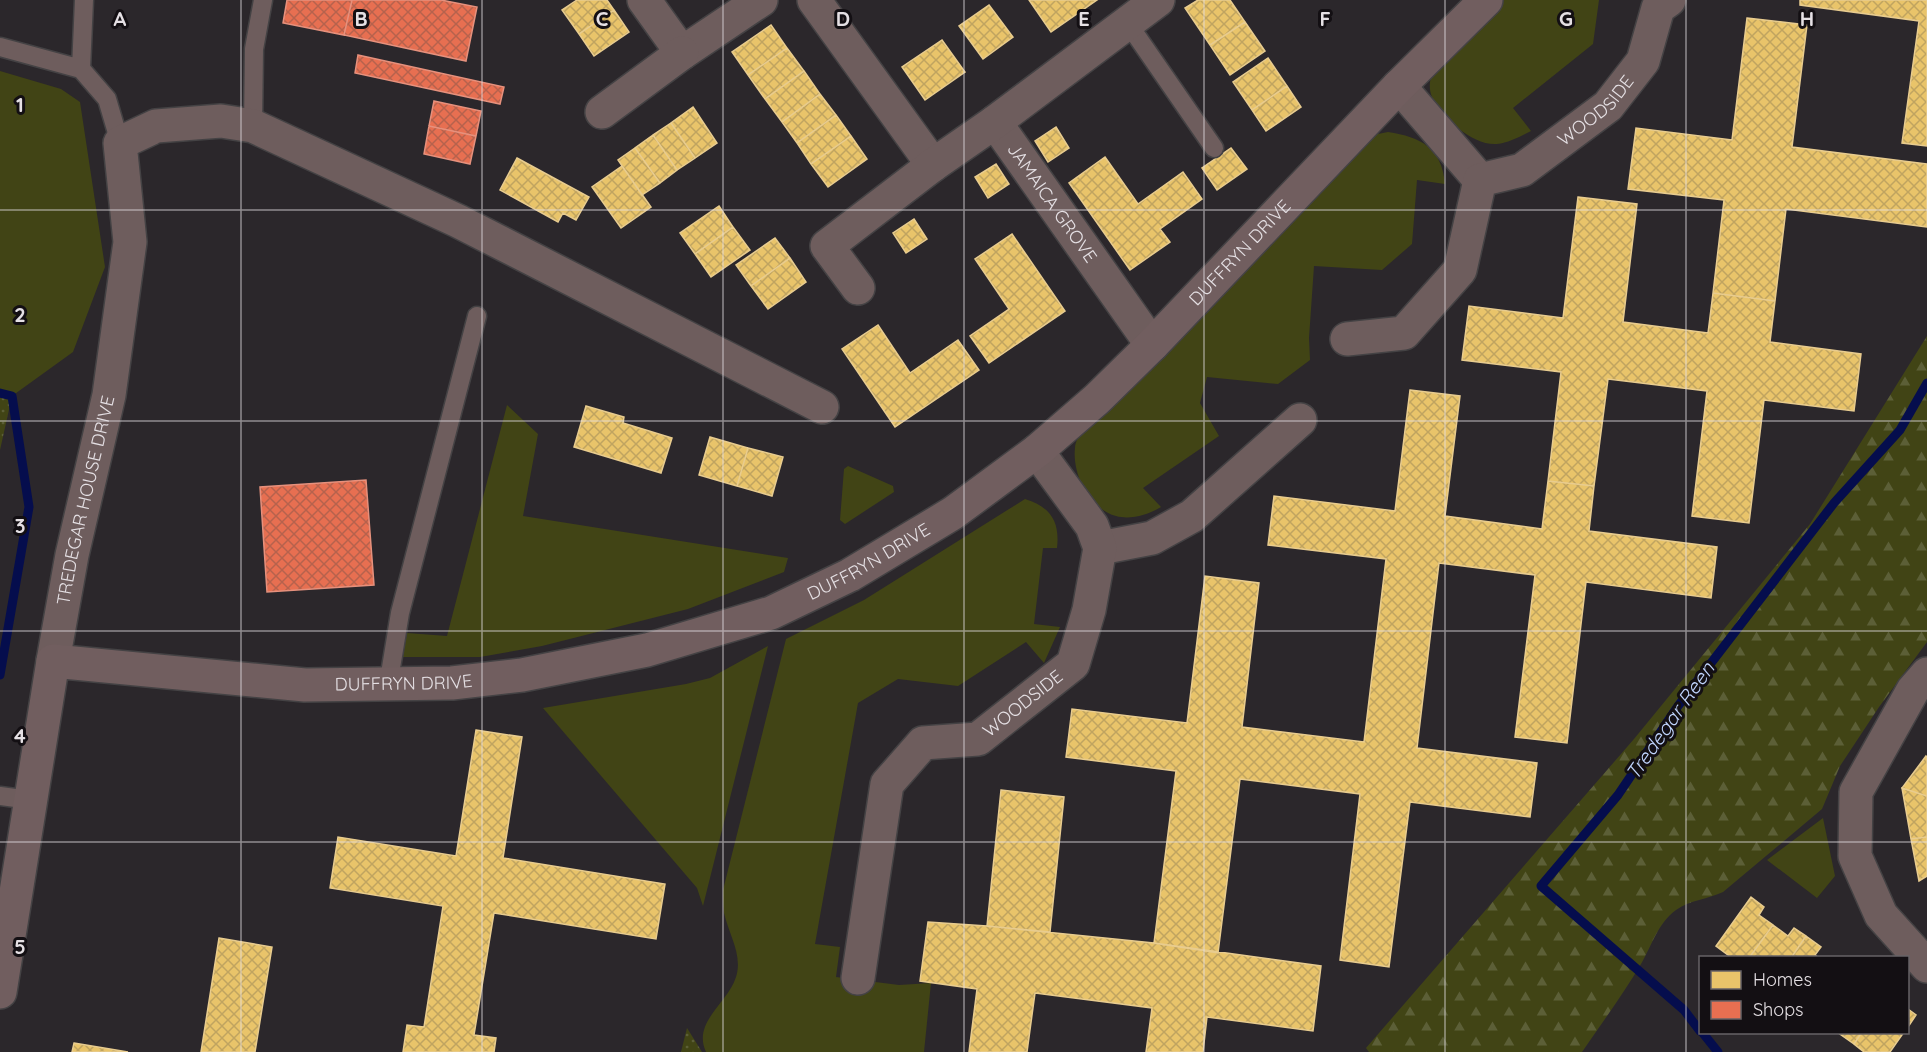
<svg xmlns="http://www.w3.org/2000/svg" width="1927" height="1052" font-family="Quicksand,sans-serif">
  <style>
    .green { fill: #414415 }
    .forest { fill: url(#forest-firs) }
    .park { fill: url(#park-dots) }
    .homes { fill: url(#homes-cross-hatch); stroke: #e8cc8f; stroke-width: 1.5 }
    .shops { fill: url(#shops-cross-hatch); stroke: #e6917d; stroke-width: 1.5 }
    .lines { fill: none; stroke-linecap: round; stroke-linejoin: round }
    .stream { stroke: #050d4d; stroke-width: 9 }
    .lane-casing { stroke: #444244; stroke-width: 21 }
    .street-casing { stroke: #444244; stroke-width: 36 }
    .secondary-casing { stroke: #444244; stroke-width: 36 }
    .lane { stroke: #6e5d5d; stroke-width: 18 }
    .street { stroke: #6e5d5d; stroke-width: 33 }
    .secondary { stroke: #715e5f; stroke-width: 33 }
    .grid { fill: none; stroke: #e5e0e4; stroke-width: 1.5; stroke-opacity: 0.55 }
    .labels { text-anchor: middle; stroke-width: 6; stroke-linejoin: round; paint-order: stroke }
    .street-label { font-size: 18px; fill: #e5e0e4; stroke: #130f13 }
    .water-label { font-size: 20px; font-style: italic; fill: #c0d5fe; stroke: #130f13 }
    .grid-label { font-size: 20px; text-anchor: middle; font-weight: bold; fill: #e5e0e4; stroke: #130f13; stroke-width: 6; stroke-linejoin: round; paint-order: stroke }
  </style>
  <defs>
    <pattern id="forest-firs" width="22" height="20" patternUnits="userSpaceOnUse" patternTransform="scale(1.5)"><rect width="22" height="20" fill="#414415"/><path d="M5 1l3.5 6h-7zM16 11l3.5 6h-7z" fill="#5c5f37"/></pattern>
    <pattern id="park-dots" width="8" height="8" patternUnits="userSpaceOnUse" patternTransform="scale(1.5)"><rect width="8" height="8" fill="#414415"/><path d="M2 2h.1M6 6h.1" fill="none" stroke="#5c5f37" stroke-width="1.8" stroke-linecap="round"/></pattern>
    <pattern id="homes-cross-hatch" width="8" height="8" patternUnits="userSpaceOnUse" patternTransform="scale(1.5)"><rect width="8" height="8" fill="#e9c46a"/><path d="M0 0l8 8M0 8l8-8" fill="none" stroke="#c0a460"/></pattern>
    <pattern id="shops-cross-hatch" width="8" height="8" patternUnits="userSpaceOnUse" patternTransform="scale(1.5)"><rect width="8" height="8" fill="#e76f51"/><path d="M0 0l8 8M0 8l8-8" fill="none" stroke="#b6624d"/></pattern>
  </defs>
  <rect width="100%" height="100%" fill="#2b272b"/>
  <!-- green -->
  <path class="green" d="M1502,0H1599L1593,44L1513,108L1531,131C1521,136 1509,143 1497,144C1473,146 1442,118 1432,97C1427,85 1431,72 1439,63Z
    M0,71L61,89L80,102L105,267L73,352L12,396L0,393Z
    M1388,132C1421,137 1442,148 1445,184L1417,180L1412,244L1382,270L1314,266L1309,338L1310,360L1278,384L1207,377L1200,403L1219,436L1143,488L1161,507C1148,515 1130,520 1116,516C1089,509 1072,474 1075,448C1075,442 1079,436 1082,431L1373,135Z
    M507,405L538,434L523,516L788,558L784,572L688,609L542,646L480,657H403L407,633L447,636Z
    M848,466L893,486L894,492L845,524L840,520L844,469Z
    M1025,499C1051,507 1060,522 1057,548H1043L1034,624L1060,627L1044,663L1026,642L958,686L898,679L858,703L815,944L840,947L836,977L899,985L931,983L924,1052H706C692,1022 728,1003 736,977C743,955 729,935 724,913C723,906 723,897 723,890L786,639L864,600Z
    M768,646L703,906L697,888L543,708L686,684L710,678Z
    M1823,818L1835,876L1817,898L1767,860Z"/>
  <!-- forest -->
  <path class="forest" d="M1927,336V642L1879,707L1840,766L1822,809L1723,892C1709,899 1689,900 1676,910C1658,923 1652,945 1641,964C1623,994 1602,1023 1582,1052H1369L1366,1048L1634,739L1810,524Z"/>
  <!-- park -->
  <path class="park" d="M0,393L12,396L0,450Z
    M687,1028L702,1052H681Z"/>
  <!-- homes -->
  <path class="homes" d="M577,0H607L614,10L579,34L562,10Z
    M1029,0H1097L1051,32Z
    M1198,0H1230L1245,22L1210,45L1185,8Z
    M1800,0H1927V146L1902,143L1919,21L1800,5Z
    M989,5L1013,37L983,59L959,26Z
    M614,10L629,32L594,56L579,34Z
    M1747,18L1807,25L1792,147L1927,164V227L1786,209L1775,301L1713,293L1724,200L1628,189L1636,128L1732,140Z
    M1245,22L1265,51L1230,75L1210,45Z
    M771,25L787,48L748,75L732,52Z
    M942,40L965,72L925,100L902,67Z
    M787,48L804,71L765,99L748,75Z
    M1268,58L1287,86L1252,110L1233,82Z
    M804,71L820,94L782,122L765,99Z
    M1287,86L1301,107L1266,131L1252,110Z
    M820,94L836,115L797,143L782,122Z
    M693,107L717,143L695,158L671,123Z
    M836,115L851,136L811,164L797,143Z
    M671,123L695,158L677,170L653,135Z
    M1056,127L1069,148L1048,162L1035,141Z
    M653,135L677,170L660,183L635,148Z
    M851,136L867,159L828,187L811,164Z
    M635,148L660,183L642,195L618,160Z
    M1231,148L1247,169L1217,190L1202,168Z
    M1105,157L1138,204L1183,172L1202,199L1160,229L1170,242L1130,270L1069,183Z
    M517,158L589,197L576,220L563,213L558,222L500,190Z
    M996,164L1009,184L988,198L975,177Z
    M622,166L651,207L621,228L592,187Z
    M1578,197L1637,204L1623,322L1708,333L1713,293L1775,301L1770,342L1861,354L1854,411L1764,400L1749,523L1692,516L1707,391L1608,379L1594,486L1548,481L1561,372L1462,360L1469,306L1563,318Z
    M719,206L733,227L695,254L680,233Z
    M914,219L927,239L906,253L893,233Z
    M733,227L750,250L711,277L695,254Z
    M1012,234L1065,311L989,363L970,336L1009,309L975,259Z
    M775,238L790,258L751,286L736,265Z
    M790,258L806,282L768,309L751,286Z
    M878,325L910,373L958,340L979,370L895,427L842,349Z
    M1410,390L1460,396L1445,516L1542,529L1548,481L1594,486L1589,531L1717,547L1711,598L1586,582L1567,743L1515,737L1535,575L1439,563L1417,748L1537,763L1530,817L1410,802L1389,967L1340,960L1360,794L1240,779L1218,953L1154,943L1176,771L1066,757L1072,709L1187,723L1205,576L1259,583L1242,727L1364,742L1386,559L1268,545L1274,496L1395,511Z
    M586,406L624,417L623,423L672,438L661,473L574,447Z
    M710,437L748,448L737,486L699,475Z
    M748,448L783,457L772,496L737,486Z
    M476,730L522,737L503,858L665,884L656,939L494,913L474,1035L496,1038L494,1052H403L407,1025L424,1027L443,906L330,888L338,837L456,856Z
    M1926,756L1927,757V796L1902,788Z
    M1902,788L1927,796V837L1911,839Z
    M1001,790L1064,797L1050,932L987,926Z
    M1927,837V876L1919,881L1911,839Z
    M1751,897L1764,907L1759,915L1773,925L1749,958H1732L1716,946Z
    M928,922L987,926L1154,943L1321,966L1313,1031L1207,1017L1203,1052H1146L1152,1008L1035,993L1027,1052H969L977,989L920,981Z
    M1773,925L1788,936L1794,928L1806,936L1791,958H1749Z
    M1806,936L1821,947L1815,955L1819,958H1791Z
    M219,938L272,947L255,1052H201Z
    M1908,1009L1916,1015L1908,1027Z
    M1837,1032H1862L1854,1044Z
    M1862,1032H1904L1890,1052H1864L1854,1044Z
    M74,1043L128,1052H72Z"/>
  <!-- shops -->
  <path class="shops" d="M287,0H352L344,35L283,23Z
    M352,0H441L477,7L466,61L344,35Z
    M358,55L504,87L500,104L355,73Z
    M434,101L481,111L476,136L429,126Z
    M429,126L476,136L470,164L424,154Z
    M366,480L374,585L267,592L260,487Z"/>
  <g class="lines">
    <!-- stream -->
    <path class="stream" d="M0,393L12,396L29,507L0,675
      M1700,1031L1684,1010L1541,886L1618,795L1678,706L1834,503L1900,430L1927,383
      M1702,1032L1718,1052"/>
    <defs>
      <path id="lane" d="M1127,22L1214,148
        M0,47L81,69L107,99L120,143
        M81,69L84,0
        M253,126L254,49L263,0
        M388,686L400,613L477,316
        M0,796L30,800"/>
      <g id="street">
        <path d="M644,0L682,53L761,0"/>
        <path d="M814,0L933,165"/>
        <path d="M1399,86L1480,180"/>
        <path d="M602,112L682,53"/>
        <path id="s1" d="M995,122L1152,345"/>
        <path d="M858,288L827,246L933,165L995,122L1158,0"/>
        <path id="s2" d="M1347,339L1404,333L1460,270L1480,180L1522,170L1608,106L1643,61L1658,8L1669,0"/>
        <path d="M1100,548L1152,538L1192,516L1300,420"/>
        <path id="s3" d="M53,661L72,555L109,395L130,242L120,143L156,126L221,121L253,126L458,221L822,407"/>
        <path d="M1927,674L1913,690L1856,792L1855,856L1881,915L1927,966"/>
        <path id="s4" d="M858,978L887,784L923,743L978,739L1073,664L1089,610L1100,548L1092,526L1037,451"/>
      </g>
      <g id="secondary">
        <path id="s5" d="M0,992L53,661L305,685L452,683L522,675L647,650L771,613L850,575L953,513L1037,451L1097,399L1152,345L1399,86L1486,0"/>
      </g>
    </defs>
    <!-- lane casing -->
    <use href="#lane" class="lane-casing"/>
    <!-- street casing -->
    <use href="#street" class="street-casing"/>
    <!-- secondary casing -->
    <use href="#secondary" class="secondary-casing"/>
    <!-- lane -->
    <use href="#lane" class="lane"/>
    <!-- street -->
    <use href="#street" class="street"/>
    <!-- secondary -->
    <use href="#secondary" class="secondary"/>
  </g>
  <!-- grid -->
  <path class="grid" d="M241,0V1052M482,0V1052M723,0V1052M964,0V1052M1204,0V1052M1445,0V1052M1686,0V1052M0,210H1927M0,421H1927M0,631H1927M0,842H1927"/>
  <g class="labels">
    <!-- street labels -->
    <g class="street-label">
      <text dy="6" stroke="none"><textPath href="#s2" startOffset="372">WOODSIDE</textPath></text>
      <text dy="6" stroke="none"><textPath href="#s1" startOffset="99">JAMAICA GROVE</textPath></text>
      <text dy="6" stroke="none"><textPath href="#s5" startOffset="1659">DUFFRYN DRIVE</textPath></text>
      <text dy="6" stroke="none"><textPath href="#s3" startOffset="164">TREDEGAR HOUSE DRIVE</textPath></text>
      <text dy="6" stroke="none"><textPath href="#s5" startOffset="1173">DUFFRYN DRIVE</textPath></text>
      <text dy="6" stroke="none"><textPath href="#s5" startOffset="687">DUFFRYN DRIVE</textPath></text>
      <text dy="6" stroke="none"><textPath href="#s4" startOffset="363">WOODSIDE</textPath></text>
    </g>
    <!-- water labels -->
    <g class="water-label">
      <text transform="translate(1670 721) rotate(-55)" y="7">Tredegar Reen</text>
    </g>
  </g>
  <g class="grid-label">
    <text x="120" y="26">A</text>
    <text x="361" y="26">B</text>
    <text x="602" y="26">C</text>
    <text x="843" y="26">D</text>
    <text x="1084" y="26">E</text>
    <text x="1325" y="26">F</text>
    <text x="1566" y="26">G</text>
    <text x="1807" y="26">H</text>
    <text x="20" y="112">1</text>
    <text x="20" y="322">2</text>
    <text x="20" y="533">3</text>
    <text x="20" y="743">4</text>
    <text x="20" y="954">5</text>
  </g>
  <!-- legend -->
  <rect x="1699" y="956" width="210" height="78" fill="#130f13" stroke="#676367" stroke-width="1.5"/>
  <rect x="1711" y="971" width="30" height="18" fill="#e9c46a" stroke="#676367" stroke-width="1.5"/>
  <text x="1753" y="986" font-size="18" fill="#e5e0e4">Homes</text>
  <rect x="1711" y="1001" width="30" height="18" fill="#e76f51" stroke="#676367" stroke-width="1.5"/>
  <text x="1753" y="1016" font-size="18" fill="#e5e0e4">Shops</text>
</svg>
